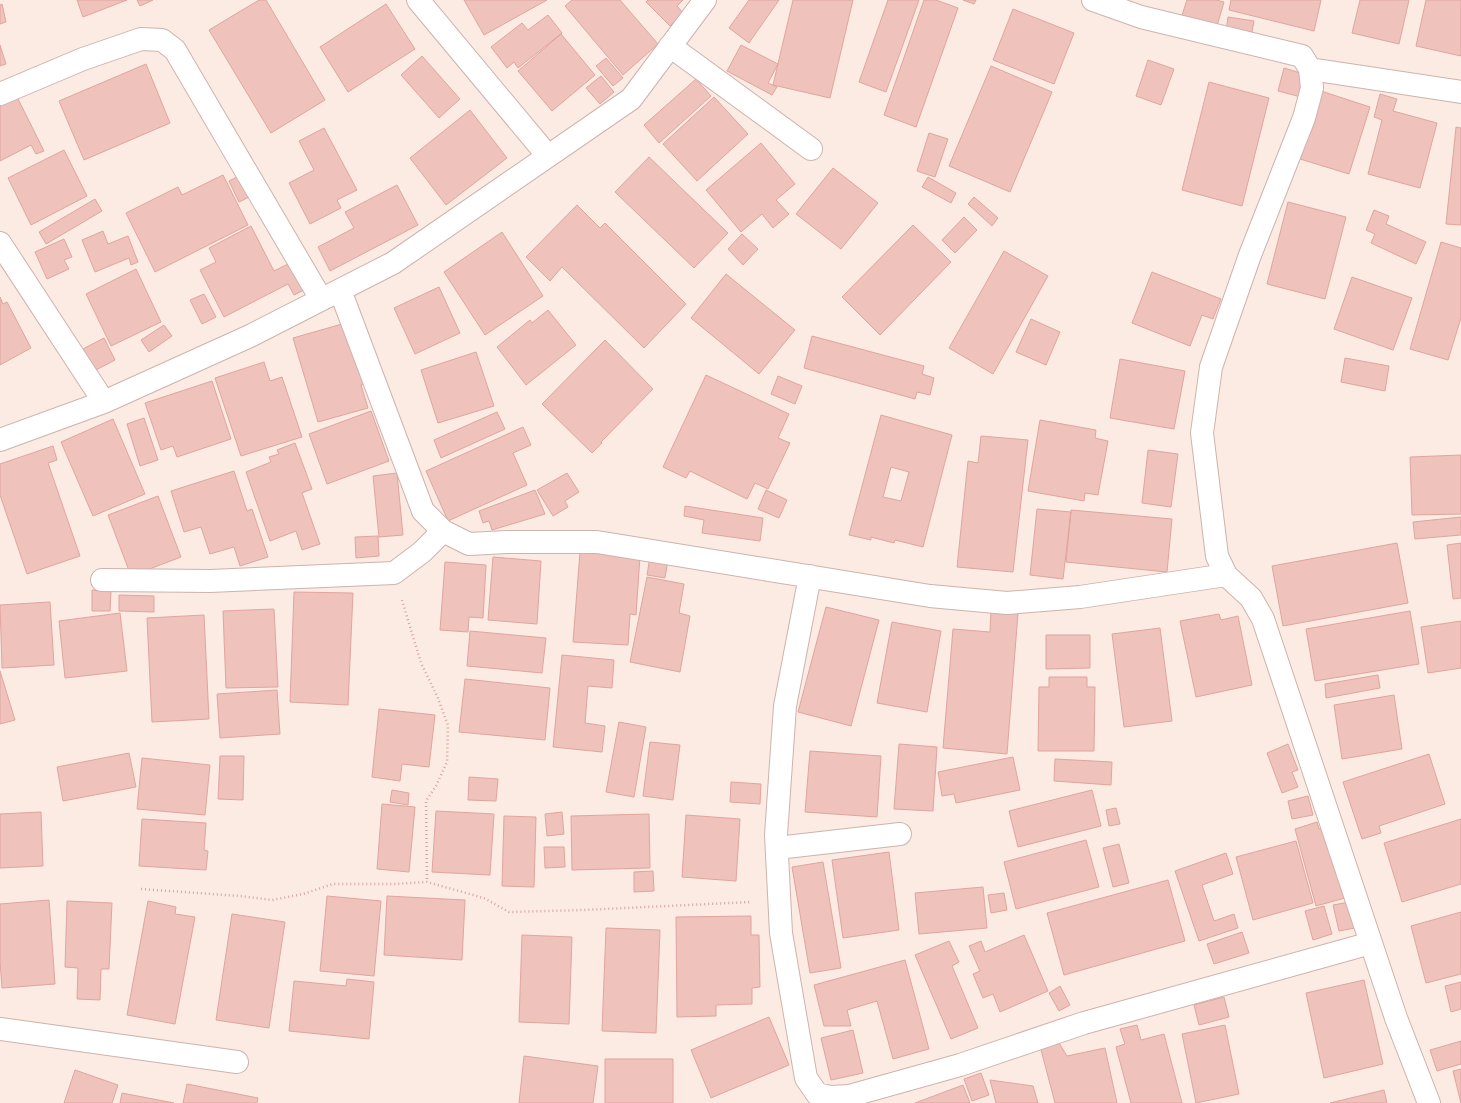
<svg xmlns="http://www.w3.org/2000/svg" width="1461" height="1103" font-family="Jost,sans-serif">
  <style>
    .building { fill: #efc2bc; stroke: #e0a59d; fill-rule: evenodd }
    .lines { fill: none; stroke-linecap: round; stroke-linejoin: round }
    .street-casing { stroke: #cdb3ad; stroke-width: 24 }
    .path { stroke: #d3a5a0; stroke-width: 2.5; stroke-dasharray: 1 3; stroke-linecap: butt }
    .street { stroke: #fff; stroke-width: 22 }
  </style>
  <rect width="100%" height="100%" fill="#fbebe3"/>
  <!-- building -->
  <path class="building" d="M77,0H127L83,17Z
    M137,0H153L140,6Z
    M259,0H266L325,100L271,133L209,30Z
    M464,0H547L484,35Z
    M572,0H620L658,44L623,75L565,6Z
    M648,0H683L677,6L683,13L670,26L646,2Z
    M749,0H779L749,43L729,28Z
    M793,0H853L830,98L773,85Z
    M888,0H919L886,92L859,82Z
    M924,0H936L958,8L916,127L884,115Z
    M963,0H976L974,4Z
    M1187,0H1216L1224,2L1217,26L1182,15Z
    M1231,0H1321L1314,31L1229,10Z
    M1360,0H1409L1399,44L1352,33Z
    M1426,0H1461V56L1416,46Z
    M2,4L6,22L0,24V5Z
    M386,4L415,49L348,92L320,47Z
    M1013,9L1074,33L1054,84L993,60Z
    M548,15L562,33L518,68L514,62L507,68L491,47L522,23L528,30Z
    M1228,17L1254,21L1251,37L1226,31Z
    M561,34L595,75L552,111L518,71Z
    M0,45L6,64L0,66Z
    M741,45L778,64L768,83L777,87L772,95L727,71Z
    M422,56L460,99L439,118L401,75Z
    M606,58L623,78L613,86L596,66Z
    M1148,60L1174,69L1161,105L1136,96Z
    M146,64L170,123L84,160L59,101Z
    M991,66L1052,92L1010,192L949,166Z
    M1284,68L1307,75L1301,97L1278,91Z
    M601,76L614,92L600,104L586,88Z
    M696,79L711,96L659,143L644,125Z
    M1209,82L1269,98L1242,206L1182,190Z
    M14,91L44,151L36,154L31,145L0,161V98Z
    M1321,91L1370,107L1349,174L1300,159Z
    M1380,94L1397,99L1393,111L1437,123L1420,188L1368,174L1382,120L1374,117Z
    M714,97L748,134L697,181L663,144Z
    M470,110L507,158L446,205L410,158Z
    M1456,127L1461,128V225L1446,224Z
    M324,128L357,190L337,200L341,208L310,224L289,183L314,170L299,141Z
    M929,133L948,139L935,177L917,171Z
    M761,143L795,184L776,200L789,214L773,228L762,214L741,232L706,190Z
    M64,150L87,196L31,225L8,178Z
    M649,157L728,233L694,268L615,192Z
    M833,168L878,203L841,249L796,214Z
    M243,174L253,195L239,202L229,181Z
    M223,175L248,225L155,272L126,213L178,187L182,195Z
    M928,177L956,193L951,203L922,187Z
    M397,185L418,225L330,271L318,247L354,228L345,212Z
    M974,197L998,218L992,226L968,204Z
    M95,199L102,211L46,244L39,232Z
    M1288,202L1346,217L1325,299L1267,284Z
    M577,205L600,228L605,223L686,304L644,348L562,267L550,281L526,257Z
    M1374,210L1389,216L1386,224L1426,242L1416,264L1371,243L1375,234L1366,230Z
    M964,217L977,230L955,253L942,240Z
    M913,225L951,262L880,335L842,297Z
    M251,226L274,271L292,262L306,289L294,295L288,284L224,317L200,270L216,262L209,248Z
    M103,231L108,244L128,236L138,262L131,265L129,258L95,272L82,240Z
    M502,232L543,296L485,335L444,272Z
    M742,234L758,249L743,265L728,249Z
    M64,239L72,257L64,260L69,269L47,279L35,252Z
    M1441,242L1461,248V318L1448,360L1410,349Z
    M1004,251L1048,276L993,374L949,348Z
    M136,269L161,322L111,346L86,294Z
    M1152,272L1221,299L1213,319L1202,315L1190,346L1132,323Z
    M726,274L795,330L759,374L691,318Z
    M1352,277L1412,298L1393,350L1334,329Z
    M439,287L460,333L415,354L394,308Z
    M204,294L216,317L202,324L190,300Z
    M0,297L3,304L7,302L31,348L0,365Z
    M548,310L576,345L526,385L497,347L530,320L532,323Z
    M1031,319L1060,332L1046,365L1016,352Z
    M349,322L366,383L361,385L368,408L318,422L293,338Z
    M164,325L172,336L149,352L141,340Z
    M812,336L924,366L922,374L934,378L930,395L917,392L915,399L804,368Z
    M104,338L115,360L94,371L83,349Z
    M605,340L653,389L601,442L602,443L592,453L542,404Z
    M476,352L494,406L438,423L421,370Z
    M1345,358L1389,366L1385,391L1341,382Z
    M1120,359L1185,371L1174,429L1110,418Z
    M264,362L270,381L282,377L302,437L241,456L215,378Z
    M706,375L789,414L778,438L790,443L768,489L755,483L747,499L690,471L686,478L663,467Z
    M778,376L802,386L795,404L771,394Z
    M212,381L231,439L177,457L173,446L161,450L145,403Z
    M371,411L389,461L327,484L309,434Z
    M497,412L505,429L441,458L434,440Z
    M881,415L952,435L923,547L895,540L894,543L871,537V540L849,535ZM891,467L909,472L901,501L883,497Z
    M144,418L158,460L140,466L127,424Z
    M113,419L145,494L93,516L61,442Z
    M1040,420L1096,430L1095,438L1108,441L1098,495L1085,493L1084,501L1028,491Z
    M523,427L531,445L513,453L527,485L448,521L426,471Z
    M981,436L1028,440L1013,572L957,567L968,461L978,463Z
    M295,443L312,489L302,493L320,544L302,550L296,531L270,541L246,472L271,462L269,457L279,454L277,450Z
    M53,446L57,460L48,463L80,556L27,574L0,495V464Z
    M1148,450L1178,454L1171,507L1142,503Z
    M1461,455V514L1412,515L1410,457Z
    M234,471L247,511L252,509L268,557L240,566L234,547L210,554L201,527L184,532L171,491Z
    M397,473L403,535L379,537L373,476Z
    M567,473L579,492L565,501L568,507L553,516L537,490Z
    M535,490L545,514L492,530L489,521L483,523L479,511Z
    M766,490L787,500L779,518L758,509Z
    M158,496L181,557L131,576L108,515Z
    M685,506L763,518L760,541L702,533L704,520L684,516Z
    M1037,509L1071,512L1063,579L1030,575Z
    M1071,510L1172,519L1167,572L1066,562Z
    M1461,517V535L1415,539L1413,522Z
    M378,536L379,556L356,558L355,537Z
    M1397,543L1408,603L1283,626L1272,566Z
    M1461,543V598L1453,599L1447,545Z
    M580,552L640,556L636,615L630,614L628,645L573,642Z
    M493,557L541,561L537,624L488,620Z
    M650,557L668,560L665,578L647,575Z
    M445,562L486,565L483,618L469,617L468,632L440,630Z
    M647,577L684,584L679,613L690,616L680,672L630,662Z
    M92,590L111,591L110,611H92Z
    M294,592L353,593L348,705L290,702Z
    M119,595L154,596V612L119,611Z
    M50,602L54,665L2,668L0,605Z
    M826,607L879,620L851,726L798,712Z
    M274,609L278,687L226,688L223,611Z
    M991,611L1018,613L1007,754L943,748L953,629L990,632Z
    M1410,611L1419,664L1315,681L1306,629Z
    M120,613L127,671L65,678L59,621Z
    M1219,614L1221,620L1238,616L1252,685L1196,697L1180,621Z
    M204,615L209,719L152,722L147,618Z
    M1461,621V668L1428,673L1421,627Z
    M892,622L941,631L927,712L877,703Z
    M1160,628L1172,721L1124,727L1112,634Z
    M470,631L546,638L542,673L467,666Z
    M1046,635H1090V668L1046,669Z
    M562,655L614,660L612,688L588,686L585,723L605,726L602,752L553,747Z
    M0,671L15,720L0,724Z
    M1378,675L1380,688L1326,698L1325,684Z
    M1049,677H1087V687H1095L1094,751H1038L1039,687H1049Z
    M465,679L550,688L545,740L459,732Z
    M277,690L280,734L220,738L217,694Z
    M1394,695L1402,749L1342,759L1334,705Z
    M379,709L435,715L429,767L402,764L400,781L372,777Z
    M619,722L646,727L634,797L606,792Z
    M650,742L680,745L673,800L643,796Z
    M899,744L937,747L933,811L894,809Z
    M1288,744L1298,770L1292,772L1298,787L1282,793L1267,753Z
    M810,751L881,756L877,817L805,812Z
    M129,753L136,787L63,801L57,767Z
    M1429,754L1445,804L1379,826L1381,833L1362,839L1343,782Z
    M220,756H244L243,800L218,799Z
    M1013,757L1020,790L956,803L954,794L942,796L938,772Z
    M142,758L210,765L205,815L137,809Z
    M1055,759L1112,762L1111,785L1054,781Z
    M469,777L498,779L496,801L468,800Z
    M731,782L761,784L760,804L730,802Z
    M392,790L409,793L408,805L390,802Z
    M1092,790L1101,826L1018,847L1009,811Z
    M1308,796L1313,815L1292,819L1288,801Z
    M382,804L415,807L409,872L377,869Z
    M1116,808L1120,824L1109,826L1106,810Z
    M436,811L494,814L490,875L432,872Z
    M41,812L43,866L0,868V814Z
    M562,812L564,834L547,836L545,814Z
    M649,814L650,868L572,870L571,816Z
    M686,815L740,819L736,881L682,877Z
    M504,816L536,817L534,887L502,886Z
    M142,819L206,823L204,850L208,851L206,870L139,866Z
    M1461,819V884L1402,902L1384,843Z
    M1317,822L1319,829L1325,828L1345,898L1316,906L1295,829Z
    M1086,840L1099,887L1016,909L1004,862Z
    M1296,841L1313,903L1253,920L1236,857Z
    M1119,844L1129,883L1113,887L1103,848Z
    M544,847H564L565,867L545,868Z
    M889,852L899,930L843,938L832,860Z
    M1226,853L1233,874L1202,885L1214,921L1234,914L1238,928L1199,941L1175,871Z
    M823,862L841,968L810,973L792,867Z
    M653,871L654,891L634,892V872Z
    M1168,880L1185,941L1064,975L1047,913Z
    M983,887L987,928L919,934L915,893Z
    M1004,893L1007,910L991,913L988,895Z
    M327,896L381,901L374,976L320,971Z
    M387,896L465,900L462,960L384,955Z
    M49,900L55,984L2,988L0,961V904Z
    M67,901L112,903L109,969H101L100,1000L77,999L78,968L65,967Z
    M148,901L176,907L175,914L195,917L175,1024L127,1015Z
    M1349,902L1355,928L1339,931L1333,905Z
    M1324,906L1332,934L1313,940L1305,911Z
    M1461,912V974L1426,983L1411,926Z
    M232,914L285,922L269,1028L216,1020Z
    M751,916V935H759L760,987L752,988V1004L716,1005V1016L677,1017L676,917Z
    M606,928L660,930L656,1033L602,1031Z
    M1242,932L1249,953L1214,964L1207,944Z
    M522,935L572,937L569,1024L519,1022Z
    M1024,935L1048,991L1000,1012L993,994L983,998L973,974L980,971L969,946L981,941L985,952Z
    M949,941L959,962L952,966L978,1028L951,1039L915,955Z
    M905,960L929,1049L893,1059L877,1001L847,1010L851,1026H824L814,985Z
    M347,979L374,982L369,1039L289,1031L294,981L346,986Z
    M1364,980L1383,1064L1324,1078L1306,993Z
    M1461,982V1009L1451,1012L1445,986Z
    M1060,986L1070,1005L1059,1011L1049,993Z
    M1224,997L1229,1017L1199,1025L1194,1005Z
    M769,1017L789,1065L711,1098L691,1050Z
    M1137,1025L1141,1040L1164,1034L1182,1103H1131L1116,1047L1125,1044L1120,1029Z
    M1225,1025L1239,1094L1196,1103L1182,1034Z
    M853,1030L863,1073L831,1080L821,1038Z
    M1056,1038L1067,1056L1105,1048L1117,1103H1055L1040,1046Z
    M1461,1041V1064L1437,1071L1430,1050Z
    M524,1056L598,1066L593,1103H519Z
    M605,1059H673V1103H605Z
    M1461,1069V1103L1453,1071Z
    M75,1070L118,1085L112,1103H64Z
    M981,1073L989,1095L972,1101L964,1079Z
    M990,1080L1033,1086L1038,1103H996Z
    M187,1084L258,1098L257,1103H183Z
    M963,1085L970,1103H915Z
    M1384,1090L1387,1103H1330Z
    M122,1093L174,1103H120Z"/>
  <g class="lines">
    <defs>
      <path id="street" d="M418,0L548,156
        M1093,0L1141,17L1302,56L1310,69L1312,88L1304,118L1250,255L1211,367L1202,433L1217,556L1226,575L1251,598L1263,619L1396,1018L1429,1103
        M670,46L811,149
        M1310,69L1461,92
        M0,94L83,59L141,39L162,40L175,50L321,299
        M0,243L104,402
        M340,290L423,511L443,531L469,544L507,542H597L930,596L1007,603L1080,597L1226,575
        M0,440L104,402L250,336L393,263L631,99L705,0
        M810,576L785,706L776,835L781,933L806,1078L817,1094L831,1097L849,1096L960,1065L1084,1023L1371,943
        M102,580L210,581L394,573L422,552L443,531
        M777,848L900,834
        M0,1029L237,1062"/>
    </defs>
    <!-- street casing -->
    <use href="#street" class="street-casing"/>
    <!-- path -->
    <path class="path" d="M402,600L421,663L437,696L448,725L447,762L436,786L426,801L427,882
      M141,889L240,896L272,900L303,894L333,884H393L427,882L484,898L509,912L584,910L751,902"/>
    <!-- street -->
    <use href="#street" class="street"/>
  </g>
</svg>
